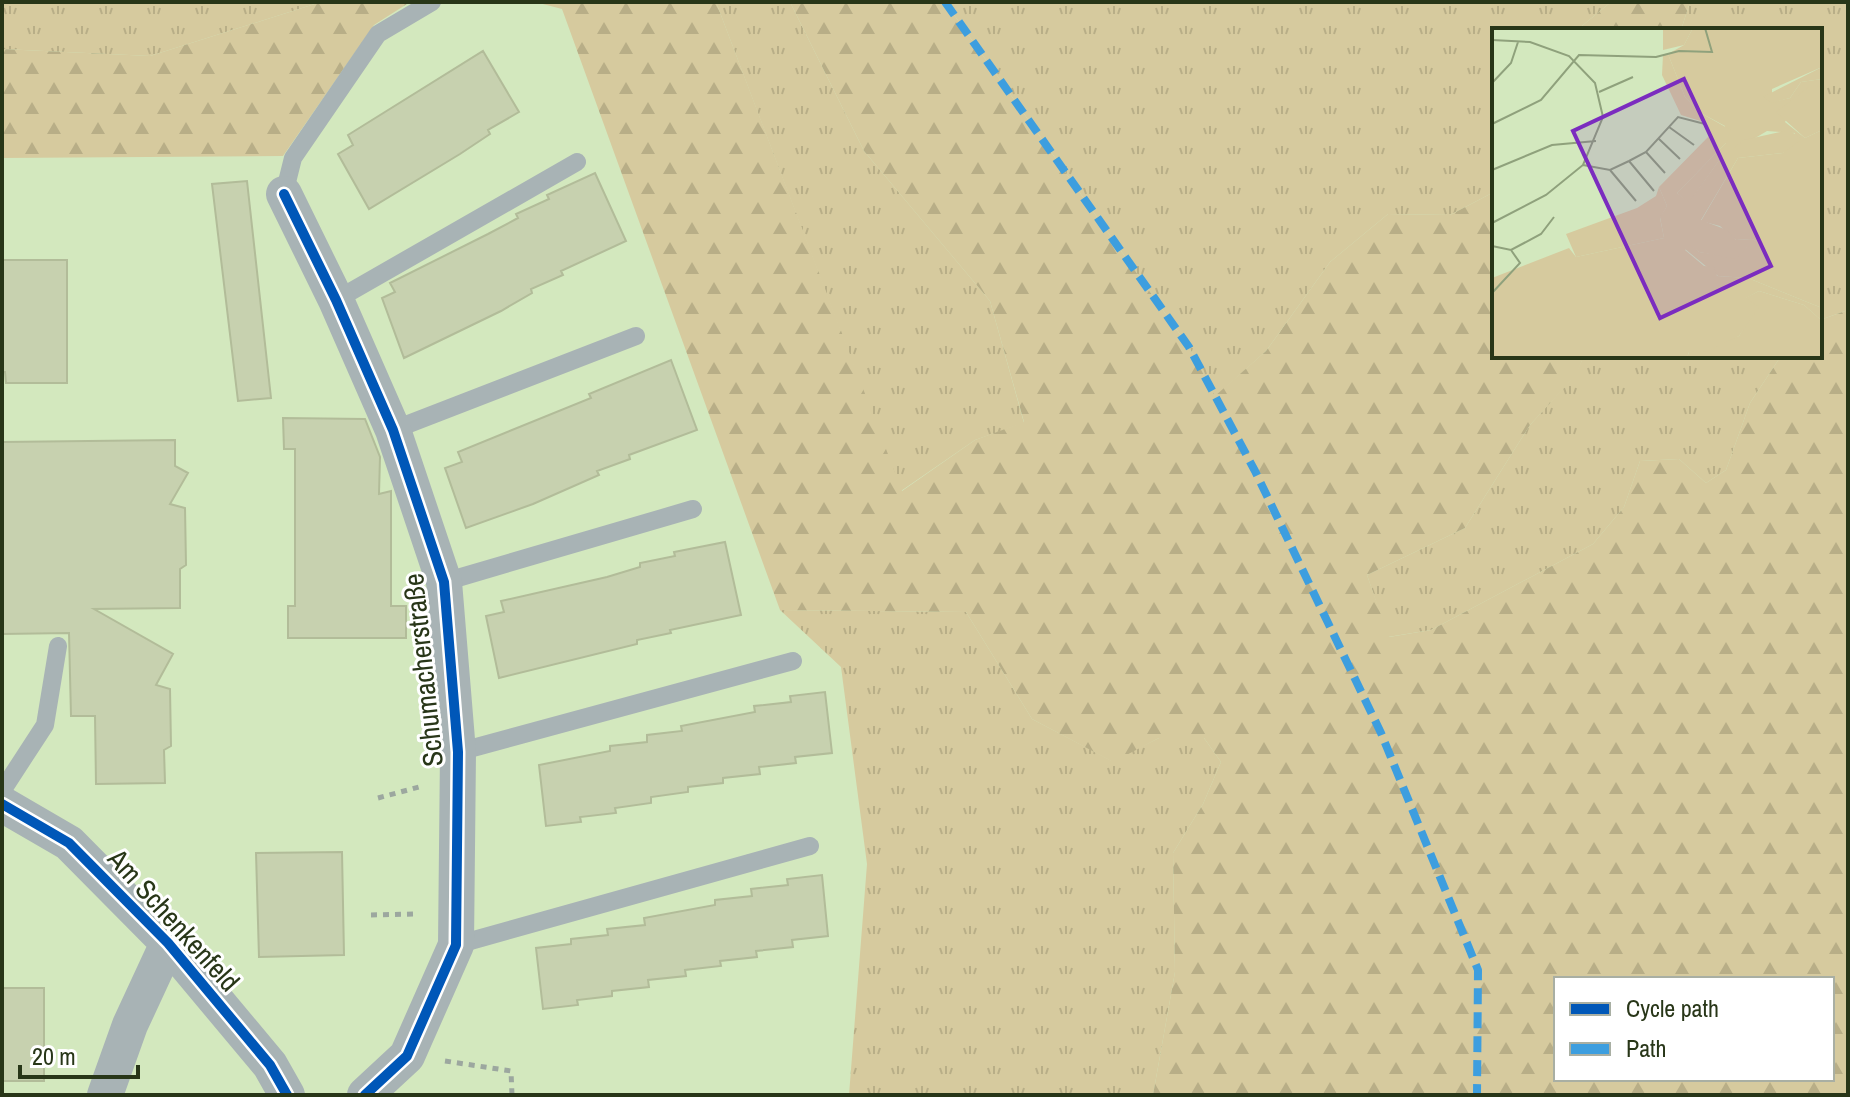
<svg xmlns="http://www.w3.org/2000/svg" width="1850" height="1097" font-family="'Archivo Narrow',sans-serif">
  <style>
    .grass { fill: url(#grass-tufts) }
    .forest { fill: url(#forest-firs); fill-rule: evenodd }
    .building { fill: #c7d1af; stroke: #b2bc99; stroke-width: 2 }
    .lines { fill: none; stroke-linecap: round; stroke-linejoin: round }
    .path { stroke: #9ca79f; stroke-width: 5; stroke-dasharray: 6 6; stroke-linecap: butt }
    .lane { stroke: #a8b3b5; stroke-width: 18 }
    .street { stroke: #a8b3b5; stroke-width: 36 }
    .quiet { stroke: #3d9edf; stroke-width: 8; stroke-dasharray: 16 8; stroke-linecap: butt }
    .cycleway-casing { stroke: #fff; stroke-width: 15 }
    .cycleway { stroke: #0057b8; stroke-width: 10 }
    .labels { text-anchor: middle; stroke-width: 6; stroke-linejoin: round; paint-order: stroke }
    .street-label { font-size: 28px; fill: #283618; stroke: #fff }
    .inset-road { fill: none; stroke: #8fa17c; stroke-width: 2 }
    .view { fill: #7b2cbf; fill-opacity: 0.15; stroke: #7b2cbf; stroke-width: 4 }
    .inset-edge { fill: none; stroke: #283618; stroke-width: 4 }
  </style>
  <defs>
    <pattern id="grass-tufts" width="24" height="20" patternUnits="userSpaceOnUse" patternTransform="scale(2)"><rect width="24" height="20" fill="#d6ca9e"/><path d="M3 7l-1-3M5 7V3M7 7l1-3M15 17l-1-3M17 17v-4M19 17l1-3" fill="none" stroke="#b8ae87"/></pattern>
    <pattern id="forest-firs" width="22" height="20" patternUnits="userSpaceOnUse" patternTransform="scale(2)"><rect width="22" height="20" fill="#d6ca9e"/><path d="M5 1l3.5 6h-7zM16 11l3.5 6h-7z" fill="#b8ae87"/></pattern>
  </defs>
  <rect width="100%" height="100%" fill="#d3e8be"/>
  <!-- grass -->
  <path class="grass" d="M2,2H321L150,56L2,49Z
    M716,2H790L864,151L990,301L1024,423L975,440L901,491Z
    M945,2H1611L1577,30H1494V192L1450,215L1388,214L1330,262L1266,351L1215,397L1189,347Z
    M1690,2H1848V310L1820,320V30H1681Z
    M1584,356H1781L1750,403L1726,470L1706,483L1679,459L1640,461L1624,507L1593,544L1431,630L1388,637L1367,575L1465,528L1530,425L1575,375Z
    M780,610L966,612L1032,719L1112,761L1159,738H1204L1221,762L1203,804L1173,853L1175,972L1153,1095H849L867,864L841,667Z"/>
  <!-- forest -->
  <path class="forest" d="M321,2H410L374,25L283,156L2,158V49L150,56Z
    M535,2H716L902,491L975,440L1024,422L990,301L864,151L790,2H945L1189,347L1215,396L1266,351L1330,262L1388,214L1450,215L1494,192V356H1584L1576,375L1530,425L1465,528L1367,575L1389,637L1431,630L1593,544L1624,507L1640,461L1679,459L1706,483L1726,470L1750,403L1781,356H1820V320L1848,310V1095H1153L1175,972L1173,853L1203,804L1221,762L1204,738H1159L1113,762L1032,719L966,612L780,610L562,9ZM1556,979H1832V1079H1556Z
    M1611,2H1690L1681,30H1577Z"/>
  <!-- building -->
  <path class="building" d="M483,51L519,112L488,130L490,134L460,154L369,209L338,154L353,145L348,135Z
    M595,173L626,241L561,271L563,275L531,289L532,293L501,311L404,358L382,298L395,292L390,283L488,234L518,218L516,214L549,199L547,195Z
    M247,181L271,398L238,401L212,184Z
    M2,260H67V383H6L5,372H2Z
    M671,360L697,430L629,455L630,459L597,471L599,475L533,504L466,528L445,468L462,462L458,452L591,398L589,394Z
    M283,418L365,419L380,457L379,494L391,491V606H406V638H288V606H295V449H284Z
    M175,440V466L188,473L170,504L185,508L186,565L180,569V608L94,609L173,654L156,685L170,689L171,746L164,750L165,783L96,784L95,716H71L69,633L2,634V442Z
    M725,542L741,615L670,630L671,633L637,640V644L499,678L486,616L504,612L501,601L607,577L640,567V563L675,556L674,552Z
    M825,692L832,753L795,757L796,763L759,767L760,774L723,778V783L688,787V792L651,797V803L615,808L616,813L580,817L581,822L546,826L539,765L610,751V746L647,742V735L682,731L681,726L755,712L754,706L791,702L790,696Z
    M342,852L344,955L259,957L256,853Z
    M822,875L828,936L792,940L793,947L756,951L757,957L720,961L721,966L685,970L686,976L648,980L649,987L612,991V996L577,1000L578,1005L543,1009L536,948L571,944V939L608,935L607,929L645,925L644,918L715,905V900L752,896L751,889L788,885L787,879Z
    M2,988H44V1081H2Z"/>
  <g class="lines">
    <!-- path -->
    <path class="path" d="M378,798L419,787
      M371,915L418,914
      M445,1061L511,1071L512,1095"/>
    <!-- lane -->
    <path class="lane" d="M284,194L293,158L378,34L432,2
      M336,300L577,162
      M393,430L636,336
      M444,582L693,509
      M458,752L793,661
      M2,791L45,725L58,646
      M456,945L810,846"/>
    <!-- street -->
    <path class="street" d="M284,194L336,300L393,430L444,582L458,752L456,945L407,1056L365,1095
      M2,804L69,843L168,943L270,1065L287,1095
      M105,1095L130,1025L168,943"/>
    <!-- quiet -->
    <path class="quiet" d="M945,2L1189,347L1255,471L1381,733L1478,970L1477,1095"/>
    <defs>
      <path id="cycleway" d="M284,194L336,300L393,430L444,582L458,752L456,945L407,1056L365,1095
        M2,804L69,843L168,943L270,1065L287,1095"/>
    </defs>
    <!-- cycleway casing -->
    <use href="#cycleway" class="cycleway-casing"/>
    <!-- cycleway -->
    <use href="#cycleway" class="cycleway"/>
  </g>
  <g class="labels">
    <!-- street labels -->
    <g class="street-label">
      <text transform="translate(423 670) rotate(-96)" y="10">Schumacherstraße</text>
      <text transform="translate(174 920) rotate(48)" y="10">Am Schenkenfeld</text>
    </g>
  </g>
  <!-- overview -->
  <g transform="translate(1492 28)">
    <rect width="330" height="330" fill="#d3e8be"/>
    <path d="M201,0H330V39L280,61V74L298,70L309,54L330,51V58L307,68L293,94L313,110L330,102V280L256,250L226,248L193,221L198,216L207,224L234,228L255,219H275L260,211L244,212L228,198L209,193L246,130L291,125L303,105L275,103L228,131L197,175L185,165L234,115L233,98L207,84L193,69L176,26L192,17ZM167,159L175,178L168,190L172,210L84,229L74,206L145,180L164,168ZM267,263L312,277L329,292L330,330H195L197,324L247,308L261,284L253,270Z" fill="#d6ca9e"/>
    <path d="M171,0H201L192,17L171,22ZM176,26L193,69L207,84L239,102L234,115L185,165L197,174L228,131L252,112L297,102L310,111L291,125L246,130L209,192L235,202L244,212L260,211L276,219H255L244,231L207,224L198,217L193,222L212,238L222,239L225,248L256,250L330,280V293L312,277L267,263L254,270L267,279L247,308L216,323L197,324L195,330H0V250L77,220L84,229L172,210L168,189L175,178L167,159L217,108L215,95L189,87L170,47L171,27ZM330,39V51L309,54L298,70L280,75L271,69ZM330,58V102L313,110L284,84L317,59Z" fill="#d6ca9e"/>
    <path class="inset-road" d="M0,12L38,14L77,28L103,55L111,89L91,137L54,167L0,195M0,55L19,35L26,14M107,64L141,49M0,96L49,72L87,27L164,29L187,23L220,24L213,0M177,99L202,117M167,111L188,131M154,124L173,145M137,133L162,163M91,137L118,142L137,133L154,124L186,89L213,96M0,142L60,117L104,113M118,142L144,173M0,218L19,222L49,206L62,189M0,265L28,235L19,222"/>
    <path class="view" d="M192,51L279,238L168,290L81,103Z"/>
    <rect width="330" height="330" class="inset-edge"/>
  </g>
  <!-- border -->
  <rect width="1850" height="1097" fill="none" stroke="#283618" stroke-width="8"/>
  <!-- legend -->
  <rect x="1554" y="977" width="280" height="104" fill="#ffffff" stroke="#a9afa3" stroke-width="2"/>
  <rect x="1570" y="1003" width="40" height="12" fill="#0057b8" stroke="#a9afa3" stroke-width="2"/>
  <text x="1626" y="1017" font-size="24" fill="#283618">Cycle path</text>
  <rect x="1570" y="1043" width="40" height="12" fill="#3d9edf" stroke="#a9afa3" stroke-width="2"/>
  <text x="1626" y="1057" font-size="24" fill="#283618">Path</text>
  <!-- scale -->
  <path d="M20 1065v12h118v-12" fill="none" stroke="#283618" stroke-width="4"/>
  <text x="32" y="1065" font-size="24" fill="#283618" stroke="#ffffff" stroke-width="6" paint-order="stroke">20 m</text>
</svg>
